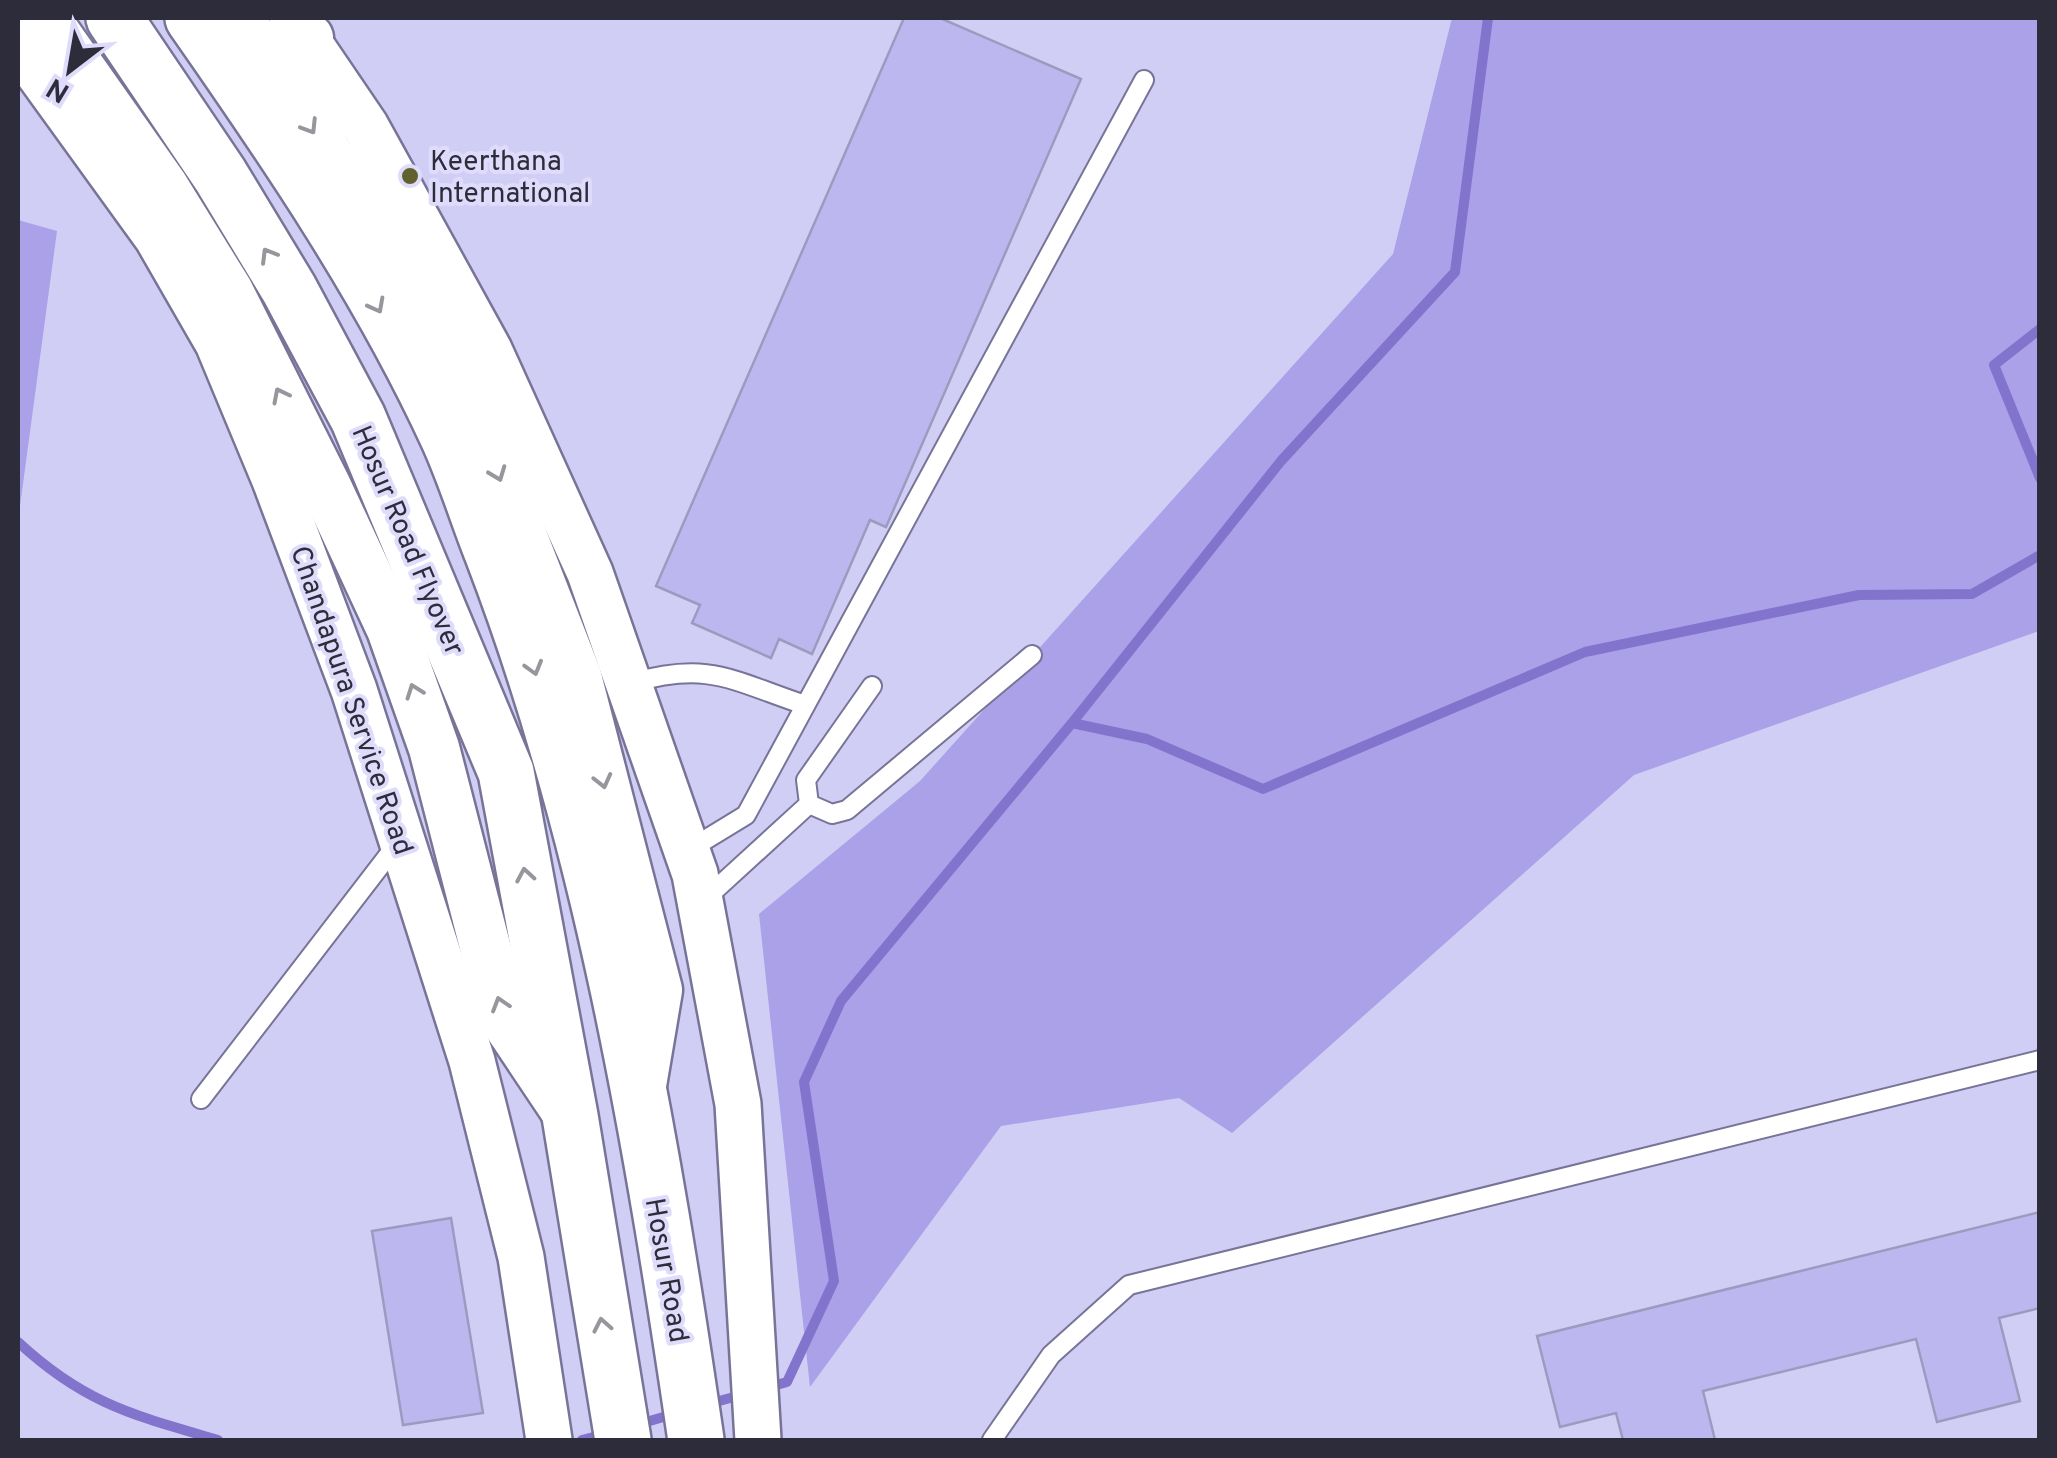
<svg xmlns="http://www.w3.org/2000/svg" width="2057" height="1458" font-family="Overpass,sans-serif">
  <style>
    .green { fill: #aaa1e8 }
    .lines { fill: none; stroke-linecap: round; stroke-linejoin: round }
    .stream { stroke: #8273cd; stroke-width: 10 }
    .building { fill: #bdb7f0; stroke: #9e9abf; stroke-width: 2.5 }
    .service-casing { stroke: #787497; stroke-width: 22 }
    .tertiary-casing { stroke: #787497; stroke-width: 50 }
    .secondary-casing { stroke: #787497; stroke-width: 55 }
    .trunk-casing { stroke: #787497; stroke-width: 60 }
    .service { stroke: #fff; stroke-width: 18 }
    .tertiary { stroke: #fff; stroke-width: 45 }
    .secondary { stroke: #fff; stroke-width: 50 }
    .trunk { stroke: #fff; stroke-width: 55 }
    .oneway { stroke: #96969d }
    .poi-dot { fill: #60612e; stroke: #dfdcfb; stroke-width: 4 }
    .labels { text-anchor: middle; stroke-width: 8; stroke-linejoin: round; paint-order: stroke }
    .poi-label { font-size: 28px; fill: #2d2c3b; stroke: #dfdcfb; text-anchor: start }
    .street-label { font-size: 28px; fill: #2d2c3b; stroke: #dfdcfb }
  </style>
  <rect width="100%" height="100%" fill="#d1cef5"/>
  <!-- green -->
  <path class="green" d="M1452,18H2039V631L1634,775L1232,1133L1179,1098L1001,1126L810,1387L759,914L920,781L1393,254Z
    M18,220L57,231L18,521Z"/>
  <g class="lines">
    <!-- stream -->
    <path class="stream" d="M2040,329L1994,365L2040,478
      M1072,723L1281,461L1455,272L1488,18
      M18,1342C85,1404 133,1415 218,1440
      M766,1388L787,1382L834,1281L804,1082L841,1001L1072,723L1147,739L1263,789L1585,652L1859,595L1972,594L2040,555
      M708,1404L745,1394
      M636,1425L677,1413
      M582,1440L605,1434"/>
  </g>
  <!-- building -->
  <path class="building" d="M904,18H940L1081,79L886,527L870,520L812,654L779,639L771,658L692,623L700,605L656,586Z
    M2040,1212V1308L1999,1318L2020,1401L1937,1422L1916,1339L1703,1391L1715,1440H1623L1616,1413L1560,1427L1537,1336Z
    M451,1218L483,1413L403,1425L372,1231Z"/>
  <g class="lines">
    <defs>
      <path id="service" d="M632,683C708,661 731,680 802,704
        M809,804L806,780L872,686
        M687,851L746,815L1144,80
        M704,900L809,804L832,814L847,810L1032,655
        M201,1099L397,844
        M992,1440L1051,1355L1129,1285L2040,1060"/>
      <path id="tertiary" d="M292,18L366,127L489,350L590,573L695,874L738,1104L758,1440
        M18,45L157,237L218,343L275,480L354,690L472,1061L521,1257L549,1440"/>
      <path id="secondary" d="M44,18L163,187L228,292L326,487L392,629L434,748L503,1016L570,1116
        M236,18L272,65L414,295L492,460L576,676L657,990L641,1085
        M272,65L308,38"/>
      <path id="trunk" d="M114,18L220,175L289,289L358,418L506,772L570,1116L623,1440
        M193,18C286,151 380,289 448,437C465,474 477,514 492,552C601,836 652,1140 696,1440"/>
    </defs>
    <!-- service casing -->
    <use href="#service" class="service-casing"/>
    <!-- tertiary casing -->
    <use href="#tertiary" class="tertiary-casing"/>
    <!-- secondary casing -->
    <use href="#secondary" class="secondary-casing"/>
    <!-- trunk casing -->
    <use href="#trunk" class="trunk-casing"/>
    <!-- service -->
    <use href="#service" class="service"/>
    <!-- tertiary -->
    <use href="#tertiary" class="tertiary"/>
    <!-- secondary -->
    <use href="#secondary" class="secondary"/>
    <!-- trunk -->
    <use href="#trunk" class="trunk"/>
  </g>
  <!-- one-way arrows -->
  <defs><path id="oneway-chevron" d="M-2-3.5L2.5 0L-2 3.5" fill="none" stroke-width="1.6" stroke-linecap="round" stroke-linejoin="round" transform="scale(2.5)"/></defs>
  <g class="oneway">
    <use href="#oneway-chevron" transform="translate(310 127) rotate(58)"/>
    <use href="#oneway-chevron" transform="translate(268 255) rotate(-121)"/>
    <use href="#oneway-chevron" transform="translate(377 306) rotate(62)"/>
    <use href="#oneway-chevron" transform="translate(280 395) rotate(-117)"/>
    <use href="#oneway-chevron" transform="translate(498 474) rotate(69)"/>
    <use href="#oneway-chevron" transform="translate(534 668) rotate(74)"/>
    <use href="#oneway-chevron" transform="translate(414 691) rotate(-110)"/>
    <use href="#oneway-chevron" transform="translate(603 781) rotate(76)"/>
    <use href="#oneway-chevron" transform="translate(525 875) rotate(-100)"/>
    <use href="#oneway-chevron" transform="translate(500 1004) rotate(-107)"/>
    <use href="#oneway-chevron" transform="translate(602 1325) rotate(-101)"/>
  </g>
  <!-- markers -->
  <circle class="poi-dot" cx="410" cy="176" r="10"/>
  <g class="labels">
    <!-- poi labels -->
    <g class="poi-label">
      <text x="430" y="170">Keerthana<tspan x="430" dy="32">International</tspan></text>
    </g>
    <!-- street labels -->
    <g class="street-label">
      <text transform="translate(409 540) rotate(67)" y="10">Hosur Road Flyover</text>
      <text transform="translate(353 700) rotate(71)" y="10">Chandapura Service Road</text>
      <text transform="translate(668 1270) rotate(80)" y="10">Hosur Road</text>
    </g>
  </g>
  <!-- border -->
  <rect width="2057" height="1458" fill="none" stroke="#2d2c3b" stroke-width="40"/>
  <!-- north arrow -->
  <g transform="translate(70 70) rotate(211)" stroke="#dfdcfb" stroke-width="8" paint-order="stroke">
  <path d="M0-8L18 38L0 25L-18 38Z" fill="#2d2c3b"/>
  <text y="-15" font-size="28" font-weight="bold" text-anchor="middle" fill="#2d2c3b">N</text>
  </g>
</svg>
